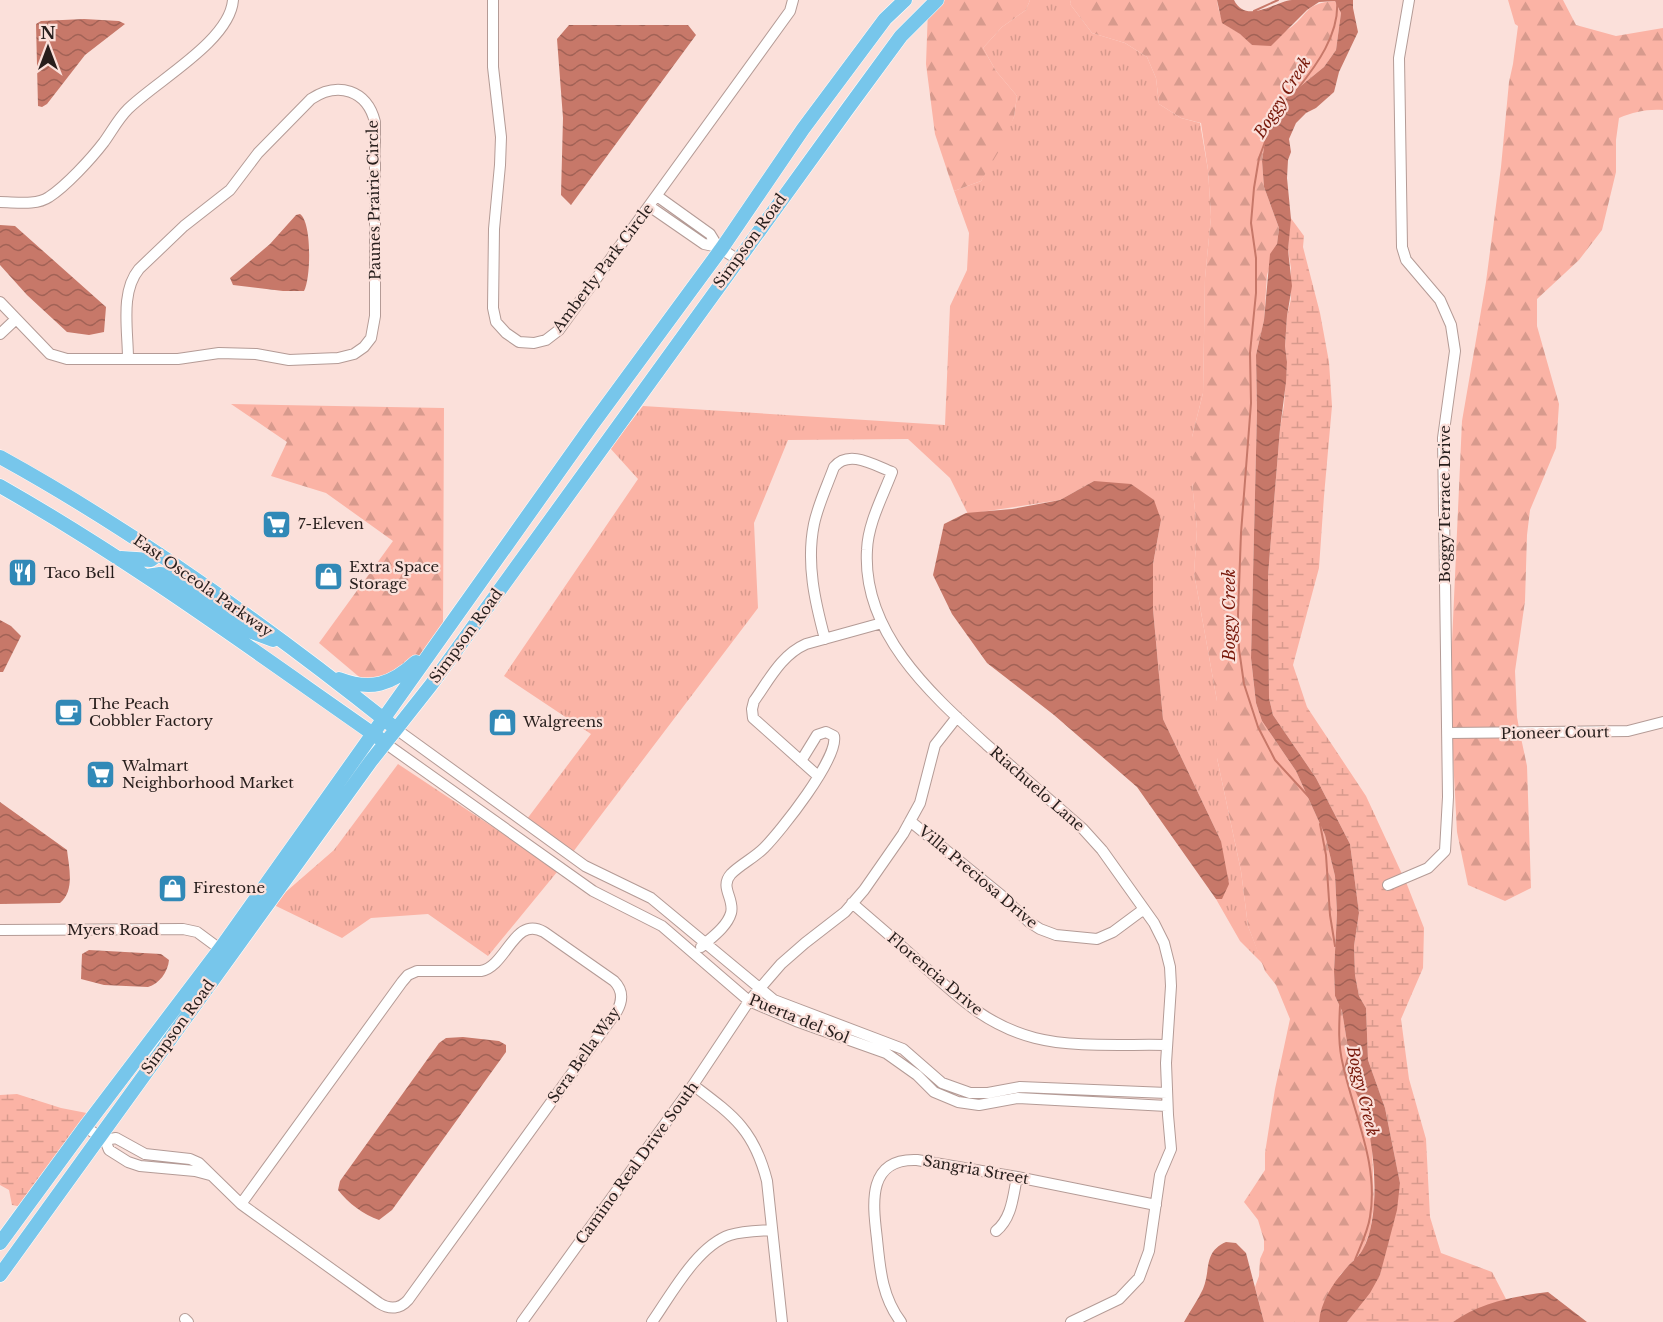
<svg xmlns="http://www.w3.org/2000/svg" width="1663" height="1322" font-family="'Libre Baskerville',serif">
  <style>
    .grass { fill: url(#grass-tufts) }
    .forest { fill: url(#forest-firs) }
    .wetland { fill: url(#wetland-marsh) }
    .water { fill: url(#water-waves) }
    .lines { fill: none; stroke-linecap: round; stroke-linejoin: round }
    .stream { stroke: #c77869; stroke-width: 2 }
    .minor-casing { stroke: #b49b96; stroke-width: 12 }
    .major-casing { stroke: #fff; stroke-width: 15 }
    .minor { stroke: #fff; stroke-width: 10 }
    .major { stroke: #77c6eb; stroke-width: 14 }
    .labels { text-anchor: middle; stroke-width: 4.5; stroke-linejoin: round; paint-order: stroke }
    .street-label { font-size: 15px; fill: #271e1c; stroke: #fbe0da }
    .poi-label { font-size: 15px; fill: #271e1c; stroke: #fbe0da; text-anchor: start }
    .water-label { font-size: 16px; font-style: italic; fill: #78180a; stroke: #fbe0da }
  </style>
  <defs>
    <pattern id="grass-tufts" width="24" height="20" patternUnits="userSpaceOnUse" patternTransform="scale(1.5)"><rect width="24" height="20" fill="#fbb3a5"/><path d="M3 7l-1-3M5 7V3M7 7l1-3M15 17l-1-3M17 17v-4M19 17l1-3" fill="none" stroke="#d79a8d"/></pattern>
    <pattern id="forest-firs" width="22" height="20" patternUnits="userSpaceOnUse" patternTransform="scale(1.5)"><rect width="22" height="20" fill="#fbb3a5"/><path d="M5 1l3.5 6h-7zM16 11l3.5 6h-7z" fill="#d79a8d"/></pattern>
    <pattern id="wetland-marsh" width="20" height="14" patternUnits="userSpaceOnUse" patternTransform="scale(1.5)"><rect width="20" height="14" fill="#fbb3a5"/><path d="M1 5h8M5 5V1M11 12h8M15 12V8" fill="none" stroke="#d79a8d"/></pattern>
    <pattern id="water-waves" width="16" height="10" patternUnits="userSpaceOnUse" patternTransform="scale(1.5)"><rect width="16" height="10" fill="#c77869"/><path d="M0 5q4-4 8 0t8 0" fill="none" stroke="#a26256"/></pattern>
  </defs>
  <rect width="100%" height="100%" fill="#fbe0da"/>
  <!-- grass -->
  <path class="grass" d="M1030,0H1071L1070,4L1092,33L1125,43L1147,57L1156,78L1159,104L1181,118L1200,123L1208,170L1211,217L1205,278L1203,393L1192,437V483L1197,529L1194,573L1217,701V758L1241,871L1248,926L1263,964L1240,941L1216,899L1222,898L1221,841L1163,719L1153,609V564L1161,520L1094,481L1060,500L968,514L950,478L908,439L788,440L754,523L758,608L573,852L527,819L591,734L504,676L638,479L610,448L643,406L945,425L950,306L967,270L969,233L954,191L981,181L1014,117L1017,96L996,71L983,48L1002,27L1026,10Z
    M398,764L499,831L557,872L488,956L428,914L371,918L342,938L274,905L280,897L334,850Z"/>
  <!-- forest -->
  <path class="forest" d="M936,0H1030L1026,10L1002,27L983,48L996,71L1017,96L1014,117L1002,146L981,181L954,191L935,134L926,64L928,9Z
    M1071,0H1217C1221,34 1236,24 1252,45C1263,40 1277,36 1287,30C1309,16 1303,3 1335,1L1341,13L1336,50L1324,67L1286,98L1278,109L1265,140L1262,161L1264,187L1279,228L1277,244L1267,275L1264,320L1256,355L1257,411L1251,658L1256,703L1262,721L1296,771L1325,835L1335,876L1337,913L1334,971L1335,996L1342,1011L1347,1042L1348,1053L1344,1068L1361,1102L1372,1145L1374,1205L1370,1231L1363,1250L1340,1275L1320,1317L1319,1322H1264L1255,1287L1259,1276L1260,1259L1264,1250V1240L1258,1220L1244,1202L1265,1170V1153L1275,1089L1290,1019L1276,985L1265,971L1248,926L1241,871L1217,758V701L1194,573L1197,529L1192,483V437L1203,393L1205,278L1211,217L1208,170L1201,123L1181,118L1159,104L1156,78L1147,57L1125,43L1092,33L1070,4Z
    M1508,0H1563L1576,25L1616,36L1663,28V110C1646,109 1634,112 1619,118L1616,140V172L1602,230L1579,260L1537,299V326L1559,404L1556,448L1530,510L1527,535L1525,601L1515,671L1517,717L1519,728H1452L1451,665L1462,421L1486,282L1501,167L1509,82L1513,64L1518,26L1515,24Z
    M231,404L444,408L443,627L423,654L391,675L364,681L319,643L393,541L326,493L271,476L287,442Z
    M1452,738H1521L1527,766L1531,888L1505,901L1468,885L1457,832Z"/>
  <!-- wetland -->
  <path class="wetland" d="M1290,217L1304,236L1303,247L1320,313L1329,362L1332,406L1324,496L1319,568L1293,665L1307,707L1366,796L1402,874L1383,882L1386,891L1406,882L1424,928L1423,968L1401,1019L1409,1079L1426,1139L1430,1217L1441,1253L1492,1272L1506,1299L1469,1313L1453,1322H1347L1380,1275L1400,1183L1385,1108L1368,1060L1366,1008L1359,996L1355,975L1354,946L1359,913L1350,844L1316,778L1273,715L1269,698L1268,575L1280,429L1284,405L1287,362L1285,346L1287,316L1291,299V268L1288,250Z
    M17,1094L61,1108L97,1115L22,1207L12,1205L9,1190L0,1185V1095Z"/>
  <!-- water -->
  <path class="water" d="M1217,0H1234C1246,25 1276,1 1292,0C1312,0 1333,0 1353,0V8L1358,32L1339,72L1334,92L1316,108L1306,113L1296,123L1289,139L1291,152L1288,160L1287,178L1291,219L1288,250L1292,286L1287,316L1285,346L1287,362L1286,382L1280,429L1268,575L1269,698L1273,715L1316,778L1350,844L1359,913L1354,946L1355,975L1359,996L1366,1008L1368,1060L1385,1108L1400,1183L1397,1210L1380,1275L1370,1293L1347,1322H1319C1321,1300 1334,1282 1348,1266C1353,1261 1360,1255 1363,1249C1382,1216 1375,1136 1360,1101C1355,1090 1349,1079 1344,1068L1348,1053L1347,1042L1342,1011L1335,996L1334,971L1337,913L1335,876L1325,835L1296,771L1262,721L1256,703L1251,658L1257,411L1256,355L1264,320L1270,254L1277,244L1279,228L1264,187L1262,161L1265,140L1278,109L1286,98L1324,67L1336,50L1341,13L1335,1L1319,2L1307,10L1271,46L1252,45L1240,34L1222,23Z
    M84,19L119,21L125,24L85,55L47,104L42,107L38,106L36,24L41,21Z
    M569,25H688L696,35L571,205L561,195L563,118L557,39Z
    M300,214C312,222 311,278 304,291H283L233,285L230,278L270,244L296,215Z
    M0,225L15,226L106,307L104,332L89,335L67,332L27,295L0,265Z
    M1094,481L1131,484L1154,500L1161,520L1153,564V609L1163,719L1221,841L1229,884L1222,899H1216L1137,787L1054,715L987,663L952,614L933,575L944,524L966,513L1012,509L1060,500Z
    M0,620L11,626L21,636L3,672H0Z
    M0,802L67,850C69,867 75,891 60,903L0,904Z
    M89,950L161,954L169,960C168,972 159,984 148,987L104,985L81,979L82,954Z
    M463,1037L499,1041L506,1045V1052L392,1210L379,1220C364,1215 348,1203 338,1190L340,1181L439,1043L446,1038Z
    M1226,1242L1236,1243L1246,1253L1264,1322H1184C1190,1311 1198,1300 1203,1289C1211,1270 1203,1252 1226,1242Z
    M1548,1292L1587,1322H1453C1480,1302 1516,1296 1548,1292Z"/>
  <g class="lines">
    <!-- stream -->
    <path class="stream" d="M1254,11L1278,0
      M1296,91C1316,66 1340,34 1337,0
      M1265,142L1259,158L1254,188L1251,223L1256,258V293L1250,353L1251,403L1241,533L1238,614L1239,649L1244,684L1258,727L1275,760L1309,797
      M1320,824L1326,855L1330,915L1335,946
      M1340,1006C1339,1026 1338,1045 1343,1065C1354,1115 1379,1164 1370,1217C1368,1231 1360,1247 1355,1260"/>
    <defs>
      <path id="minor" d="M493,0V67L501,137L500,165L494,229L493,308L496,322L506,333L519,342L534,343L546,340L559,330L790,11L793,0
        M657,196L710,234L718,247
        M0,202C15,202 36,206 49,197C66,186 91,159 104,142C112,131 118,119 128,109C156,81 230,41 233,0
        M649,206L704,244L718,247L737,259
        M0,302L50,354L67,359H178L219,353L256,354L289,360L338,358L354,354L364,347L371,338L375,316V122C367,90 338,81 311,99L258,153L230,190L184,226L139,269C120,292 128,330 128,359
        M0,334L16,319
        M825,639C815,602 806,563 814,524C818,505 827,486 834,467C849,449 874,465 892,472C883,496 868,523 867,550C862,633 931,694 987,745C1019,773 1051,801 1083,829L1102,850L1154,923L1164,943L1170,967L1171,986L1166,1063L1168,1115L1171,1149L1160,1175L1149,1251L1139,1278L1119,1299L1071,1322
        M396,729L585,866L651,898L774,1000L903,1049L942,1083L970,1093H988L1020,1087L1167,1093
        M1447,733L1628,731L1663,722
        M385,743L593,891L662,926L749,1001L796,1021L886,1053L917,1075L934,1092L958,1102L979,1105L1018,1098L1167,1106
        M818,776L753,718L752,709L754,701C769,680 781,655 806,644L882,623
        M910,821L1002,896L1029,922L1040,929L1056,935L1097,939L1113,932L1144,909
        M1388,885L1428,868L1445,851L1448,797L1443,438L1455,351L1451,325L1440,300L1406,260L1402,247L1399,58L1409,0
        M852,903C878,925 903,947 928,970C962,1001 989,1026 1035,1038C1074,1048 1126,1044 1167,1045
        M0,930L183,929L197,932L220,949
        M701,947C711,938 727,927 731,913C735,899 719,887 731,874C741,864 754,858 764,848C780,832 839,758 834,736L826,732L817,735L801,761
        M693,1085C734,1116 754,1130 767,1181L782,1322
        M85,1127L105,1140L109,1150L128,1162L140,1166L195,1171L210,1175
        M105,1140L116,1138L145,1154L190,1159L199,1163L241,1204L379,1303C390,1310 400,1309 408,1300L617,1011C623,1000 623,990 614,981L544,932C514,915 507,966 481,971H417L408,975L402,982L241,1204
        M996,1231C1012,1218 1013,1196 1017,1177
        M185,1319L188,1322
        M522,1322L693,1085L749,1001L781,964L805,943L845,912L864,890L903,834L920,803L935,745L957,717
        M652,1322C671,1295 697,1246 730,1235C743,1231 758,1231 772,1230
        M901,1322C882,1297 880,1269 877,1239C873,1205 866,1158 917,1160L1017,1177L1156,1205"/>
      <path id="major" d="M0,457C138,533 267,626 390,724
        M0,486C132,561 254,651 379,738
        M121,558L151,560L159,554
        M147,576L160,574L168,575L249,631L273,640
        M339,679C371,691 391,685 416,662
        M0,1243L85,1127L220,949L592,425L722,248L803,129L885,19L905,0
        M0,1275L371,761L431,685L846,111L901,36L937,0"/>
    </defs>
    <!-- minor casing -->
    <use href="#minor" class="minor-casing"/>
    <!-- major casing -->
    <use href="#major" class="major-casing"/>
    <!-- minor -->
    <use href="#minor" class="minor"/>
    <!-- major -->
    <use href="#major" class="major"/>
  </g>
  <!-- icons -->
  <defs>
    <symbol id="supermarket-square" viewBox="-11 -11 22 22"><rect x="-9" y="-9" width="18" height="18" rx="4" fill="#3189b7" stroke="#fbe0da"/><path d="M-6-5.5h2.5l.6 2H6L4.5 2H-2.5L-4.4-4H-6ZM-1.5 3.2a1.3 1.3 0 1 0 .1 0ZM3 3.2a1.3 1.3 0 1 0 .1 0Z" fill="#fff"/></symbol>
    <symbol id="restaurant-square" viewBox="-11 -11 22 22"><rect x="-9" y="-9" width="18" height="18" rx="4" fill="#3189b7" stroke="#fbe0da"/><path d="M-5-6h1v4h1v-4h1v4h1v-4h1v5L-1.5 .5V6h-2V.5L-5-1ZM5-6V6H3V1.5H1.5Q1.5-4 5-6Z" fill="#fff"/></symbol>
    <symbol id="shop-square" viewBox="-11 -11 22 22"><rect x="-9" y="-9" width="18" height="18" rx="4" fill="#3189b7" stroke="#fbe0da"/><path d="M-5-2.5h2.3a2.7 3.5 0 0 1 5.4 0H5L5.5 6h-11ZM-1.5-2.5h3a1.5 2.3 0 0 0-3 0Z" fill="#fff"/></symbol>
    <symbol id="cafe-square" viewBox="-11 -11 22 22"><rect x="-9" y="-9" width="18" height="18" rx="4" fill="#3189b7" stroke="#fbe0da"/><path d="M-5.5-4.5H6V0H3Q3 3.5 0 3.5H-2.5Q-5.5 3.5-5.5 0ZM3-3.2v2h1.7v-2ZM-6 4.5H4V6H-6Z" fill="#fff"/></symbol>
  </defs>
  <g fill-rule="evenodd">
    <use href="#supermarket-square" x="260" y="508" width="33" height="33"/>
    <use href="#restaurant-square" x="6" y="556" width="33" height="33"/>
    <use href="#shop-square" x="312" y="560" width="33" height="33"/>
    <use href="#cafe-square" x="52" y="696" width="33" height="33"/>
    <use href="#shop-square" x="486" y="706" width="33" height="33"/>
    <use href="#supermarket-square" x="84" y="758" width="33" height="33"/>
    <use href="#shop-square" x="156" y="872" width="33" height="33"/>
  </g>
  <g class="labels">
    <!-- street labels -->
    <g class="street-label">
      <text transform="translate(374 200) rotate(-91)" y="5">Paunes Prairie Circle</text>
      <text transform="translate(750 241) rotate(-54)" y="5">Simpson Road</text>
      <text transform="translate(603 268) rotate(-53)" y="5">Amberly Park Circle</text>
      <text transform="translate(1445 504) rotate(-90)" y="5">Boggy Terrace Drive</text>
      <text transform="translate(203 586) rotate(35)" y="5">East Osceola Parkway</text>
      <text transform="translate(466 636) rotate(-54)" y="5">Simpson Road</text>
      <text transform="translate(1555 733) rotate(-1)" y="5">Pioneer Court</text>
      <text transform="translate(1037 789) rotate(41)" y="5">Riachuelo Lane</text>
      <text transform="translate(978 877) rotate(40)" y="5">Villa Preciosa Drive</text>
      <text x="113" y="935">Myers Road</text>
      <text transform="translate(935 974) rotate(40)" y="5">Florencia Drive</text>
      <text transform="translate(799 1019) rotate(22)" y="5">Puerta del Sol</text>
      <text transform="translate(178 1027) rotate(-54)" y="5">Simpson Road</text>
      <text transform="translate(584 1055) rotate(-55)" y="5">Sera Bella Way</text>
      <text transform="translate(637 1163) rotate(-54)" y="5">Camino Real Drive South</text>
      <text transform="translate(976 1170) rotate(10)" y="5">Sangria Street</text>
    </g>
    <!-- poi labels -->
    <g class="poi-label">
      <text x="298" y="529">7-Eleven</text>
      <text x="349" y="572">Extra Space<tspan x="349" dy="17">Storage</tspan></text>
      <text x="44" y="578">Taco Bell</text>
      <text x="89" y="709">The Peach<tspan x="89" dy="17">Cobbler Factory</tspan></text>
      <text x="523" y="727">Walgreens</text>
      <text x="122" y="771">Walmart<tspan x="122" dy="17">Neighborhood Market</tspan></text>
      <text x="193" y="893">Firestone</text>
    </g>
    <!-- water labels -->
    <g class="water-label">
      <text transform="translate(1282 97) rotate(-58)" y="6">Boggy Creek</text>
      <text transform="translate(1229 615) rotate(-90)" y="6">Boggy Creek</text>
      <text transform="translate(1363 1091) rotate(77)" y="6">Boggy Creek</text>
    </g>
  </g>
  <!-- north arrow -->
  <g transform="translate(48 48)" stroke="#fbe0da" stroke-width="4.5" paint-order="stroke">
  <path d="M0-4.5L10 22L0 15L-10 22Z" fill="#271e1c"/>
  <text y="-9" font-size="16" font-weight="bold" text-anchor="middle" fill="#271e1c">N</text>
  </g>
</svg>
